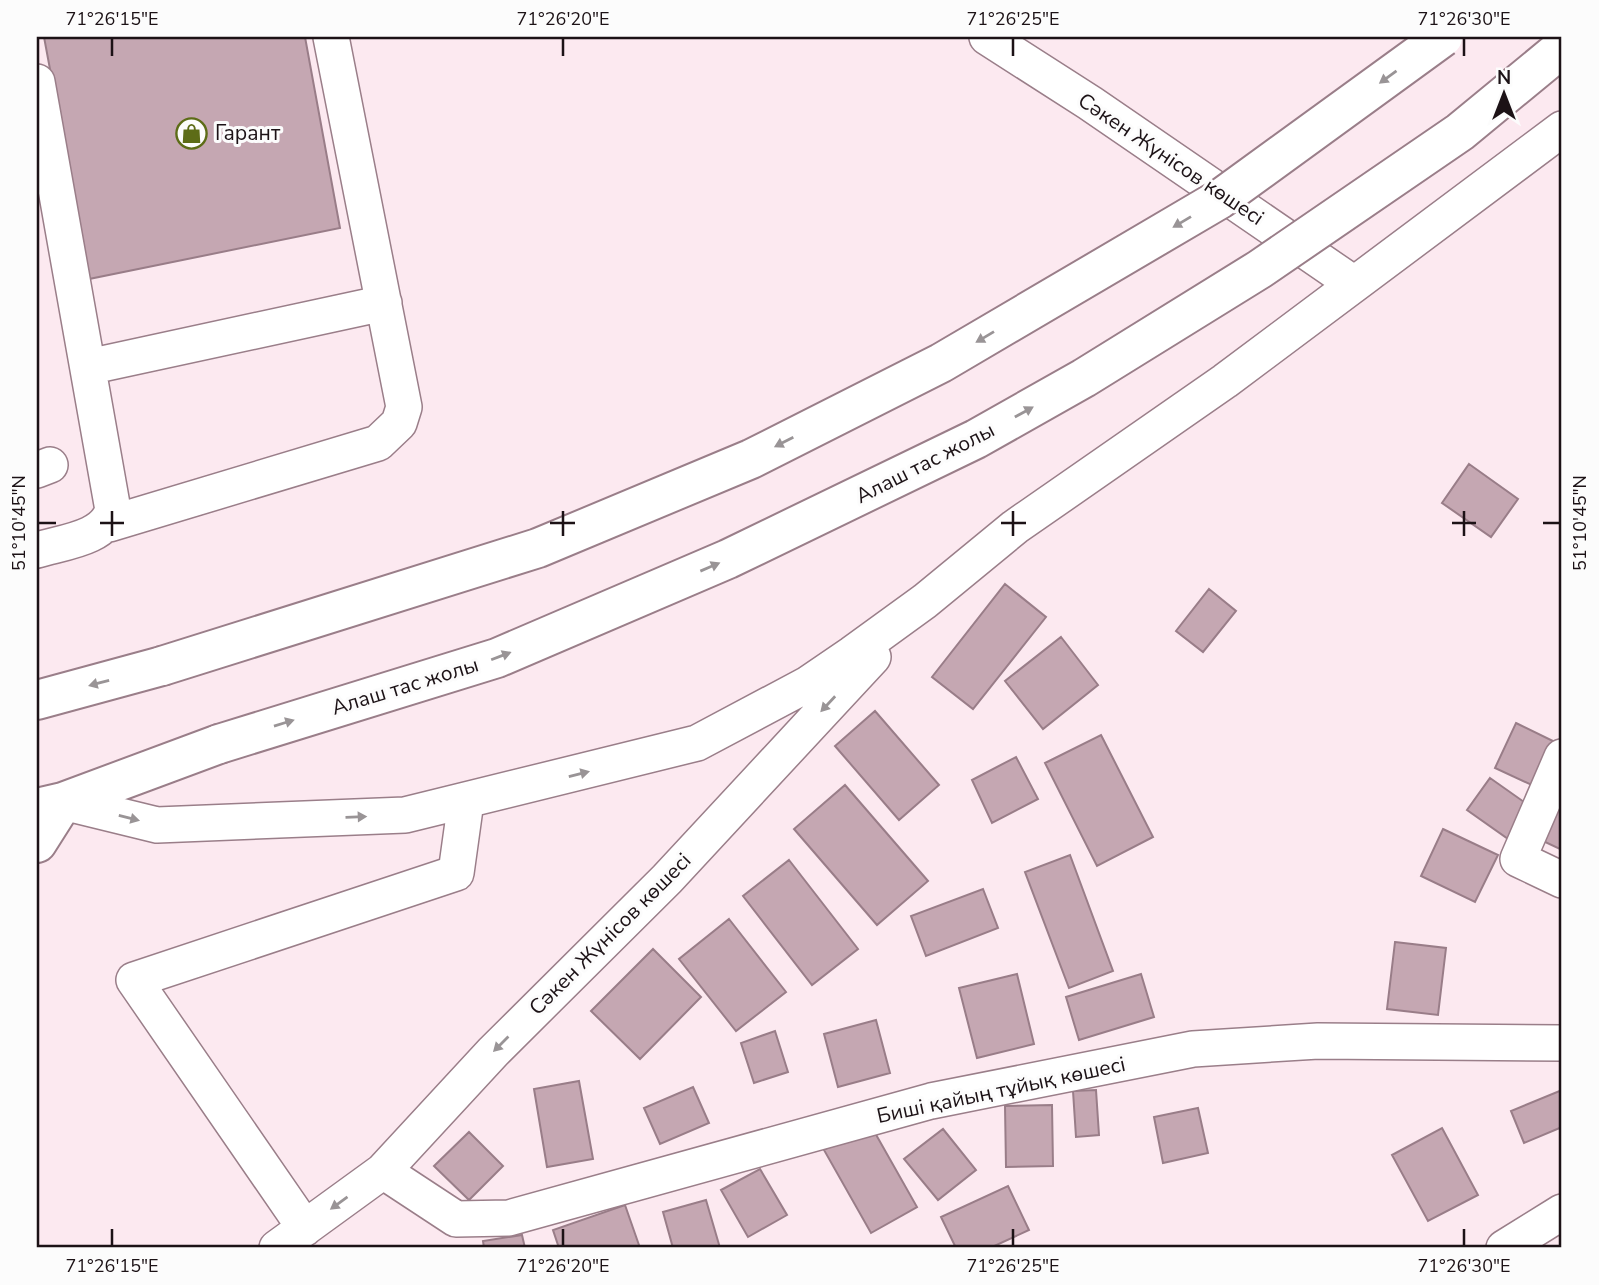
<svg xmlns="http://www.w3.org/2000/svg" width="1599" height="1285" font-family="'Nunito Sans',sans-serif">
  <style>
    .building { fill: #c5a7b2; stroke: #997d88; stroke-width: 2 }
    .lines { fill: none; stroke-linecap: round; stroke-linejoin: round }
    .minor-casing { stroke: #9a7e89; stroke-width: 38 }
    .major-casing { stroke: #9a7e89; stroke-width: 42 }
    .minor { stroke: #fff; stroke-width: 35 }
    .major { stroke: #fff; stroke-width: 38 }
    .major-bridge-casing { stroke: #9a7e89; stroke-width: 42; stroke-linecap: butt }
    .major-bridge { stroke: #fff; stroke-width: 38 }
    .oneway { fill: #999496 }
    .ticks { fill: none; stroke: #1c1216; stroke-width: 2.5 }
    .labels { text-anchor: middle; stroke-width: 6; stroke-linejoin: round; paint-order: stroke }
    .poi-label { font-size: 21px; fill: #1c1216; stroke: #fcfcfc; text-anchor: start }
    .street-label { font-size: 21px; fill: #1c1216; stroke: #fcfcfc }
    .neatline { fill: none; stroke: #1c1216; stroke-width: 2.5 }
    .ticks-label { font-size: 18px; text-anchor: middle; fill: #1c1216 }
  </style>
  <rect width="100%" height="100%" fill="#fce9f0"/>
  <!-- building -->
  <path class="building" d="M44,37H305L340,228L89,279Z
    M1469,464L1518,499L1491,537L1442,503Z
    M1005,584L1046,617L973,709L932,677Z
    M1209,589L1236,611L1203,652L1176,631Z
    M1061,637L1098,685L1043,729L1005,681Z
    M875,711L939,785L899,820L835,746Z
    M1516,723L1555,742L1534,786L1495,768Z
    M1101,735L1153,837L1097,866L1045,763Z
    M1016,757L1038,799L992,823L972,780Z
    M1490,778L1534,809L1511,841L1467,810Z
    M845,785L928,881L877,925L794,829Z
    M1562,799V850L1543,841Z
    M1443,829L1498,855L1475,902L1421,876Z
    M1070,855L1113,971L1069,988L1025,872Z
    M789,860L858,949L812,985L743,896Z
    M983,889L998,928L926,956L911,916Z
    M729,919L786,992L736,1031L679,959Z
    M1395,942L1446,948L1438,1015L1387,1009Z
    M653,949L701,997L640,1059L591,1011Z
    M1017,974L1034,1044L977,1058L959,988Z
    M1141,974L1154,1017L1079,1040L1066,997Z
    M876,1020L890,1073L838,1087L824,1034Z
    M775,1031L788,1072L754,1083L741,1043Z
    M579,1081L593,1159L547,1167L534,1089Z
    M693,1087L709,1123L660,1144L644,1108Z
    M1096,1090L1099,1135L1076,1137L1073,1091Z
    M1562,1090V1127L1524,1143L1511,1111Z
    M1052,1105L1053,1166L1006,1167L1005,1106Z
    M1198,1108L1208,1153L1163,1163L1154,1117Z
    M870,1124L917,1207L871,1233L824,1150Z
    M1442,1128L1478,1195L1428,1221L1392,1155Z
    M943,1129L976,1170L938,1200L904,1159Z
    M469,1132L503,1166L469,1200L434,1166Z
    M760,1169L787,1215L748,1237L721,1190Z
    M1008,1186L1029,1230L990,1248H956L941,1217Z
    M706,1200L720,1248H673L663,1212Z
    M625,1205L640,1248H559L553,1230Z
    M522,1235L525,1248H484L483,1241Z"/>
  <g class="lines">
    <defs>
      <path id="minor" d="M987,37L1090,103L1354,284
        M37,82L113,510C104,539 63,542 37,550
        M88,367L384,303
        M37,470L50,465
        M109,524L378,443L399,423L404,407L331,37
        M1562,757L1518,859L1562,880
        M63,802L157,825L405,815L697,743L808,684L852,654L925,601L1015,527L1225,381L1562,129
        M383,1171L456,1219L509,1218L931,1101L1193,1049L1318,1041L1562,1043
        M305,1228L134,980L456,873L466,801
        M277,1248L383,1171L493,1052L667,879L873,657
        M1504,1248L1562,1212"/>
      <path id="major" d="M37,700L162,666
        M37,808L63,802L219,744
        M37,843L63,802"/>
    </defs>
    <!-- minor casing -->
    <use href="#minor" class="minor-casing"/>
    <!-- major casing -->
    <use href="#major" class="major-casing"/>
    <!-- minor -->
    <use href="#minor" class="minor"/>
    <!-- major -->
    <use href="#major" class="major"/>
    <defs>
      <path id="major-bridge" d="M162,666L538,548L751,459L941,363L1220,199L1443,37
        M219,744L497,658L728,559L976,439L1084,378L1260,269L1460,132L1562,48"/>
    </defs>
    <!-- major-bridge casing -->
    <use href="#major-bridge" class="major-bridge-casing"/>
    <!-- major-bridge -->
    <use href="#major-bridge" class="major-bridge"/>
  </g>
  <!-- one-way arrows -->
  <defs><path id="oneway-solid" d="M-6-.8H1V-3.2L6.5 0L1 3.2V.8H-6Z" transform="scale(1.75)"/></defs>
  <g class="oneway">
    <use href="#oneway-solid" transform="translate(1388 77) rotate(144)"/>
    <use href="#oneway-solid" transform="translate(1182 222) rotate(149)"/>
    <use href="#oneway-solid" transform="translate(985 337) rotate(149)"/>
    <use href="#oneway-solid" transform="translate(1024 412) rotate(-29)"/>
    <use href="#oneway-solid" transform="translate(784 442) rotate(153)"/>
    <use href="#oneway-solid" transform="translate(710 567) rotate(-23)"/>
    <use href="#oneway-solid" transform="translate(501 656) rotate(-21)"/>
    <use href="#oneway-solid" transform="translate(99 683) rotate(165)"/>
    <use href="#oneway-solid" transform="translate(828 704) rotate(133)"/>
    <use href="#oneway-solid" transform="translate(284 723) rotate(-17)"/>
    <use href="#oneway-solid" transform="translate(579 774) rotate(-14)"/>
    <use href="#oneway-solid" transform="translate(356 817) rotate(-2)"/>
    <use href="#oneway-solid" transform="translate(129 818) rotate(14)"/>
    <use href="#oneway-solid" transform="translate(501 1044) rotate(135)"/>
    <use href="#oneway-solid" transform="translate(339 1203) rotate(144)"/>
  </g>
  <!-- ticks -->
  <path class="ticks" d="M112,38V56M563,38V56M1013,38V56M1464,38V56M112,511V536M563,511V536M1013,511V536M1464,511V536M38,523H56M100,523H124M550,523H575M1001,523H1026M1452,523H1476M1543,523H1560M112,1229V1246M563,1229V1246M1013,1229V1246M1464,1229V1246"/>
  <!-- icons -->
  <defs>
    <symbol id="shop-ring" viewBox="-11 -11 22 22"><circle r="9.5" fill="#fcfcfc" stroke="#5d6c17" stroke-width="1.5"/><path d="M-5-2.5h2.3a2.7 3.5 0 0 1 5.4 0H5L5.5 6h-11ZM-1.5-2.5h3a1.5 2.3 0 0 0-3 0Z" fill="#5d6c17"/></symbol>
  </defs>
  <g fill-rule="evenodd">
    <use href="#shop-ring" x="174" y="116" width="35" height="35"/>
  </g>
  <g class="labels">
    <!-- poi labels -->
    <g class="poi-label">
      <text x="215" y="140">Гарант</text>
    </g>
    <!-- street labels -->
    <g class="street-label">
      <text transform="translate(1171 159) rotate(34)" y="7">Сәкен Жүнісов көшесі</text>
      <text transform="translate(925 463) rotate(-27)" y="7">Алаш тас жолы</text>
      <text transform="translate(405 686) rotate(-17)" y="7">Алаш тас жолы</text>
      <text transform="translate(610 934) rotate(-45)" y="7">Сәкен Жүнісов көшесі</text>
      <text transform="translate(1001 1090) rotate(-12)" y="7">Биші қайың тұйық көшесі</text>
    </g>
  </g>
  <!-- border -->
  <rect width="1599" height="1285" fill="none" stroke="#fcfcfc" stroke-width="77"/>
  <!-- north arrow -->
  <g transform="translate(1504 94)" stroke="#fcfcfc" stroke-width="5" paint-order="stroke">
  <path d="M0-5L12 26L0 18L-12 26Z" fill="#1c1216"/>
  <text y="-10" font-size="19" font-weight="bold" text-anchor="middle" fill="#1c1216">N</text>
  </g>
  <rect x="38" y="38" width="1522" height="1208" class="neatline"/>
  <g class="ticks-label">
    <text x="112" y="25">71°26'15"E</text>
    <text x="563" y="25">71°26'20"E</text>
    <text x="1013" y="25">71°26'25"E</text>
    <text x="1464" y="25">71°26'30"E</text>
    <text transform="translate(19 523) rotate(-90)" y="6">51°10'45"N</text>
    <text transform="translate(1580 523) rotate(-90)" y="6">51°10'45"N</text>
    <text x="112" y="1272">71°26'15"E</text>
    <text x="563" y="1272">71°26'20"E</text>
    <text x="1013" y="1272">71°26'25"E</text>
    <text x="1464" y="1272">71°26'30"E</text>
  </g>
</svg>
